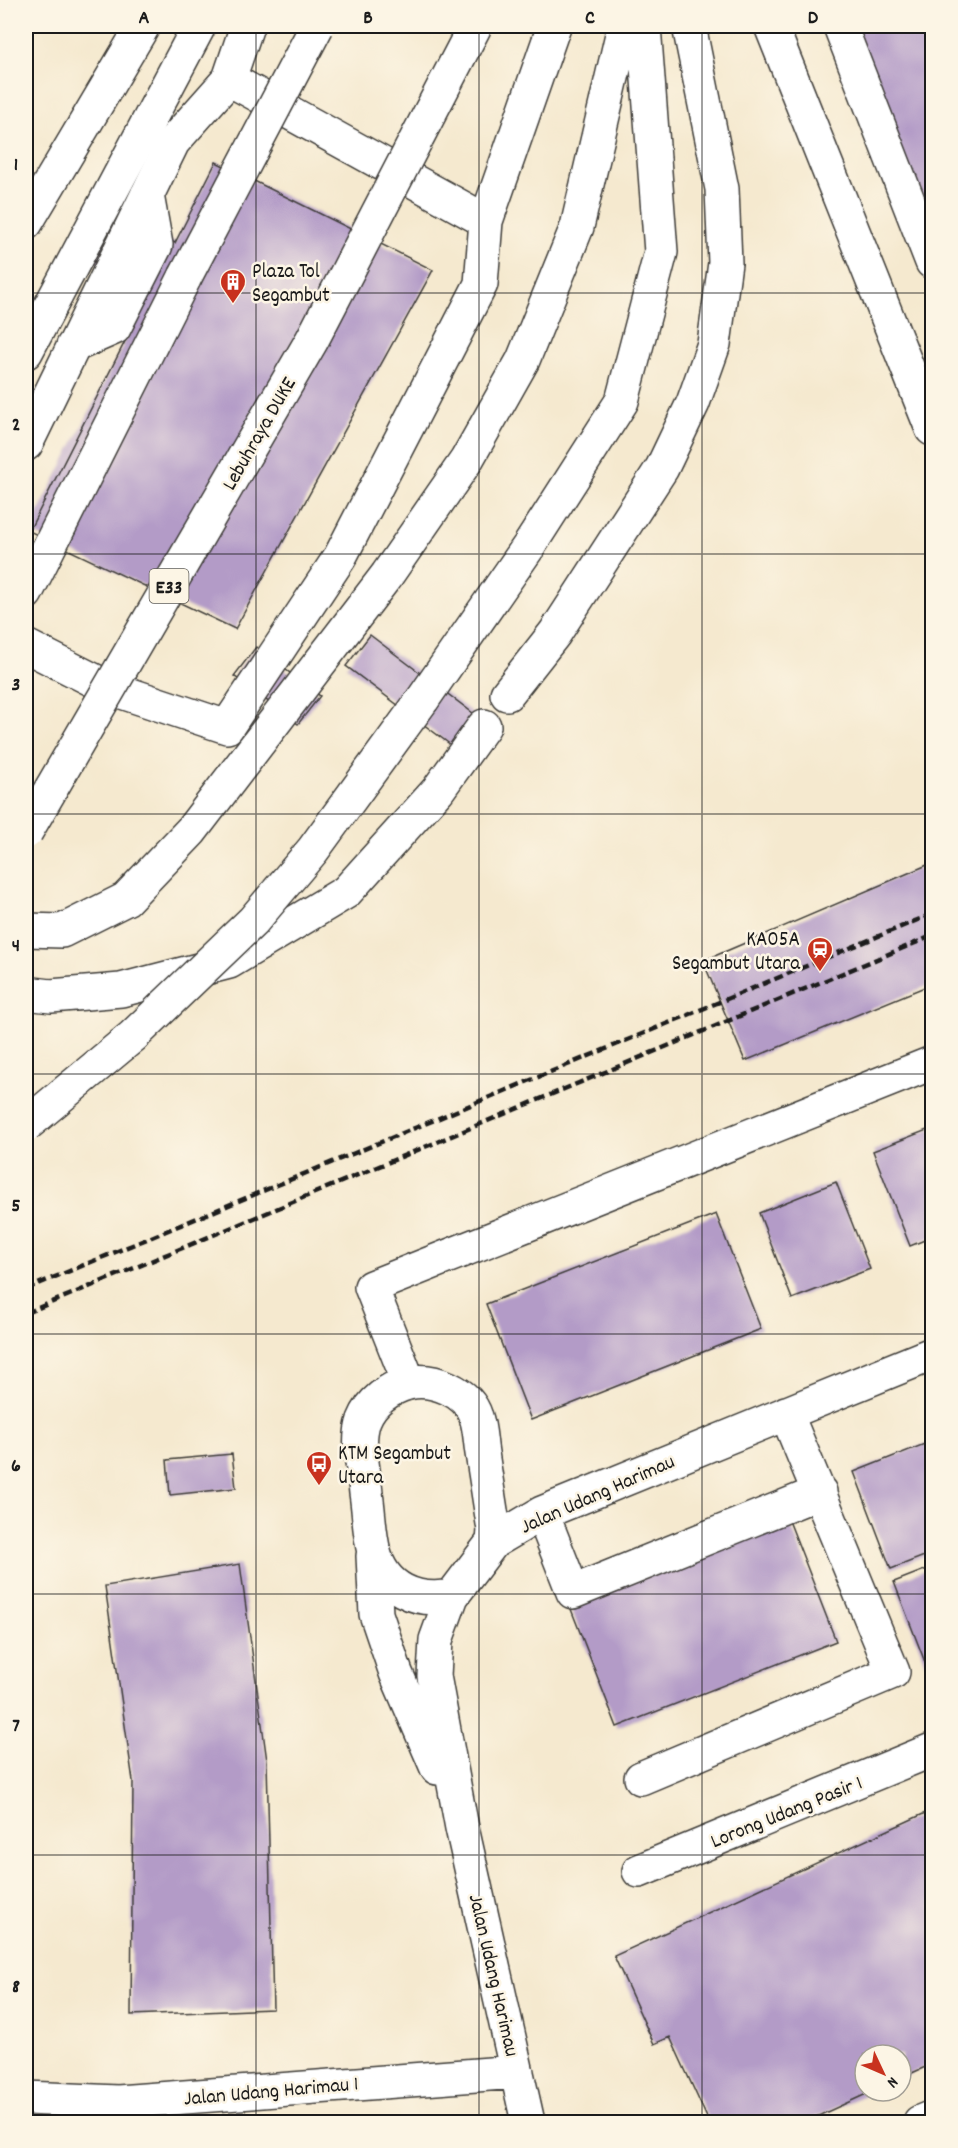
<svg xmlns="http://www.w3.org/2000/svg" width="958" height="2148" font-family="Dekko,sans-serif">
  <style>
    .building { fill: #b39bc7 }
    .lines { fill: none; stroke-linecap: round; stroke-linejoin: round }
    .minor-casing { stroke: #3d3b37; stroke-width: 36 }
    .highway-casing { stroke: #3d3b37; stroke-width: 36 }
    .minor { stroke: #fff; stroke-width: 33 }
    .highway { stroke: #fff; stroke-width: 33 }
    .rail { stroke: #1c1c1c; stroke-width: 4.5; stroke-dasharray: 9 4.5; stroke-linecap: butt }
    .highway-bridge-casing { stroke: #3d3b37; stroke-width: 36; stroke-linecap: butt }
    .highway-bridge { stroke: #fff; stroke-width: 33 }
    .grid { fill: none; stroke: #1c1c1c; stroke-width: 1.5; stroke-opacity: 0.55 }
    .labels { text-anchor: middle; stroke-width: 5; stroke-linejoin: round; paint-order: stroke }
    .shield { fill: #fcf5e5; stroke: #5f5d58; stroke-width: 1.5 }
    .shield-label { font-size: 20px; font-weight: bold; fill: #1c1c1c }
    .poi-label { font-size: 21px; fill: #1c1c1c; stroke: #fcf5e5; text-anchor: start }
    .street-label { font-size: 21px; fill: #1c1c1c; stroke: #fcf5e5 }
    .neatline { fill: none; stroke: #1c1c1c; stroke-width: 2 }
    .grid-label { font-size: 20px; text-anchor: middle; font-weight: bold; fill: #1c1c1c }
  </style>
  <rect width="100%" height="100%" fill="#fcf5e5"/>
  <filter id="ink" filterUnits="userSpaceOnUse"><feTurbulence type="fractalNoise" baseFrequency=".0167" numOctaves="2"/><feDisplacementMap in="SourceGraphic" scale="12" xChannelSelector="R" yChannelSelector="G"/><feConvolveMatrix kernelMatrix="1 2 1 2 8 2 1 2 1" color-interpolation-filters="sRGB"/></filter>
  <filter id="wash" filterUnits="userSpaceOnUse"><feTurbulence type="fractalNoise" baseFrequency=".008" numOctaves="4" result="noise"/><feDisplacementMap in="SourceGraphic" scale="24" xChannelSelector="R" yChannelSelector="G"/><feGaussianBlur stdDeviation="1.35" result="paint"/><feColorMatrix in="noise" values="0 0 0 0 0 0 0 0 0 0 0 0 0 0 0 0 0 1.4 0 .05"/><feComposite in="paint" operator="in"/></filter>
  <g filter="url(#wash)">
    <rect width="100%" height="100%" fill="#f5e9cf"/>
    <g id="blocks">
      <!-- building -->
      <path class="building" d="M844,26H932V269Z
        M216,162L433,270L235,629L29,531L150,292L82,255L107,207L175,243Z
        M370,635L478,717L455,748L346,666Z
        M256,647L320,696L298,724L234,676Z
        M932,863V984L745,1061L703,961Z
        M932,1128V1237L910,1246L873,1151Z
        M836,1182L870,1269L792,1299L759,1213Z
        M716,1214L761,1329L531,1420L486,1304Z
        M932,1441V1553L891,1569L854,1472Z
        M232,1454L236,1488L170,1495L167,1460Z
        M788,1518L836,1641L617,1727L569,1604Z
        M240,1564L267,1761L273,2009L131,2015L133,1781L105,1586Z
        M932,1567V1674L930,1675L894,1582Z
        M932,1810V2064L901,2078V2055H865V2091H873L805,2122H709L670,2037L654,2044L614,1956Z"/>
    </g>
  </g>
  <g filter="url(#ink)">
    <use href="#blocks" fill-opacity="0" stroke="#3d3b37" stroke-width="1.5"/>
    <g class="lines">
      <defs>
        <path id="minor" d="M771,26L932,429
          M840,26L932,262
          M229,79L486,221
          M73,346L114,328L156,245L147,195
          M26,444L173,142L229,79L247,26
          M26,646L107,687L227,727L340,557L481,284L486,221L554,26
          M409,1383L371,1287L932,1063
          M542,1513L573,1592L820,1492
          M373,1556L376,1614L396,1673L437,1768
          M452,1596C416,1603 384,1589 374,1552C369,1533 369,1512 366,1493C364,1469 356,1443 364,1420C371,1402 389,1388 408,1383C432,1377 468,1391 476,1417C480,1428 480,1441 482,1453C486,1478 490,1504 494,1530L493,1542
          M641,1778L893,1672L786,1413
          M639,1871L932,1750
          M26,2098L118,2102L517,2072
          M528,2122L462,1828L434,1676L436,1640L452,1596L493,1542L542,1513L932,1354
          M920,2122L932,2117"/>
        <path id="highway" d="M26,223L143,26
          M26,352L199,26
          M26,593L185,277
          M507,694L555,633L662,468L693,403L714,344L725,263L722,189L689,26
          M423,699L529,546L622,401L661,252L644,26
          M26,930L62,931L126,899L191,831L387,575L466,461L523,360L577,227L624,26
          M26,993L51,996L121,990L229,962L346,892L438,790L484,726"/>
      </defs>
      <!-- minor casing -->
      <use href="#minor" class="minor-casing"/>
      <!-- highway casing -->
      <use href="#highway" class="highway-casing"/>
      <!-- minor -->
      <use href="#minor" class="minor"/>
      <!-- highway -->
      <use href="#highway" class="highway"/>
      <!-- rail -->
      <path class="rail" d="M26,1289L932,914
        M26,1313L932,936"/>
      <defs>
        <path id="highway-bridge" d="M185,277L317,26
          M26,832L312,340L475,26
          M26,1125L133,1036L253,921L313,850L423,699"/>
      </defs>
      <!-- highway-bridge casing -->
      <use href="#highway-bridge" class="highway-bridge-casing"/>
      <!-- highway-bridge -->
      <use href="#highway-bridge" class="highway-bridge"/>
    </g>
  </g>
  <!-- grid -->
  <path class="grid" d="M256,26V2122M479,26V2122M702,26V2122M26,293H932M26,554H932M26,814H932M26,1074H932M26,1334H932M26,1594H932M26,1855H932"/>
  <!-- icons -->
  <defs>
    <symbol id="building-pin" viewBox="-11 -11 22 30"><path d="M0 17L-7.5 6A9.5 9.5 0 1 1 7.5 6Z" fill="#c8321e" stroke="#fcf5e5"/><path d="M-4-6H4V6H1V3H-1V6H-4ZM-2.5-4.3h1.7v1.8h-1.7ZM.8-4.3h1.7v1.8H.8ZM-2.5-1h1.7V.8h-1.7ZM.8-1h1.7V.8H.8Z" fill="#fff"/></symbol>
    <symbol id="station-pin" viewBox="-11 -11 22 30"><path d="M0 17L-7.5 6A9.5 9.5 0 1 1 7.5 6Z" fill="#c8321e" stroke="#fcf5e5"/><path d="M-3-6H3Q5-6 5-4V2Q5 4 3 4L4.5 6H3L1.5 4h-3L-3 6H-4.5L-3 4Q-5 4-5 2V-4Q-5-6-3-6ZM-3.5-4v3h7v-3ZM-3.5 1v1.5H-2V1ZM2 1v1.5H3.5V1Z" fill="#fff"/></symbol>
    <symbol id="bus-pin" viewBox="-11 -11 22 30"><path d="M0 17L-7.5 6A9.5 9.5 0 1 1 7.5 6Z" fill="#c8321e" stroke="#fcf5e5"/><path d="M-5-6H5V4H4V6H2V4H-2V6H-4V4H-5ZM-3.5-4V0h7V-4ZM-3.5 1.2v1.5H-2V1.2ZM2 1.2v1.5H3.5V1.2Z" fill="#fff"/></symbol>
  </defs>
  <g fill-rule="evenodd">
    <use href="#building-pin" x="218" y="267" width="30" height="40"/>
    <use href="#station-pin" x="805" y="935" width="30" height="40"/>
    <use href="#bus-pin" x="304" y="1449" width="30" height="40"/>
  </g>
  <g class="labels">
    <!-- shield labels -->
    <rect class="shield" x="149.5" y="569" width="39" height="34" rx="4.5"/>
    <g class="shield-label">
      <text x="169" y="593">E33</text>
    </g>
    <!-- poi labels -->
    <g class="poi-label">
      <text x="252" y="277">Plaza Tol<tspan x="252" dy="24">Segambut</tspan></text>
      <text x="800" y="945" text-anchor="end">KA05A<tspan x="800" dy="24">Segambut Utara</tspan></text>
      <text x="338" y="1459">KTM Segambut<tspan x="338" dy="24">Utara</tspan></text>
    </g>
    <!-- street labels -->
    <g class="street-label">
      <text transform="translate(258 433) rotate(-60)" y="7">Lebuhraya DUKE</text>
      <text transform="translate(597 1493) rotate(-24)" y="7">Jalan Udang Harimau</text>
      <text transform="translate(786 1811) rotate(-22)" y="7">Lorong Udang Pasir 1</text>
      <text transform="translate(495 1975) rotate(77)" y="7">Jalan Udang Harimau</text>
      <text transform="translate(271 2090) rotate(-5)" y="7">Jalan Udang Harimau 1</text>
    </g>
  </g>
  <!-- margin -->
  <rect width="958" height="2148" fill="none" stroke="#fcf5e5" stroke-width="66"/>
  <!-- north arrow -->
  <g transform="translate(883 2073) rotate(134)"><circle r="28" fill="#fcf5e5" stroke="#a29e95" stroke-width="1.5"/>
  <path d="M0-4.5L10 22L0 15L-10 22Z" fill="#c8321e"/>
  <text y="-9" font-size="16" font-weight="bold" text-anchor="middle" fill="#1c1c1c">N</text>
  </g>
  <rect x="33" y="33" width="892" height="2082" class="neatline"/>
  <g class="grid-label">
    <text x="144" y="23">A</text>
    <text x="368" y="23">B</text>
    <text x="590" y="23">C</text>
    <text x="813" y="23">D</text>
    <text x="16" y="170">1</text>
    <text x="16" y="430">2</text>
    <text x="16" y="690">3</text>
    <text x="16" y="951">4</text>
    <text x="16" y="1211">5</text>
    <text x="16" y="1471">6</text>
    <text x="16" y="1731">7</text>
    <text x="16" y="1992">8</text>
  </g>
</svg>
